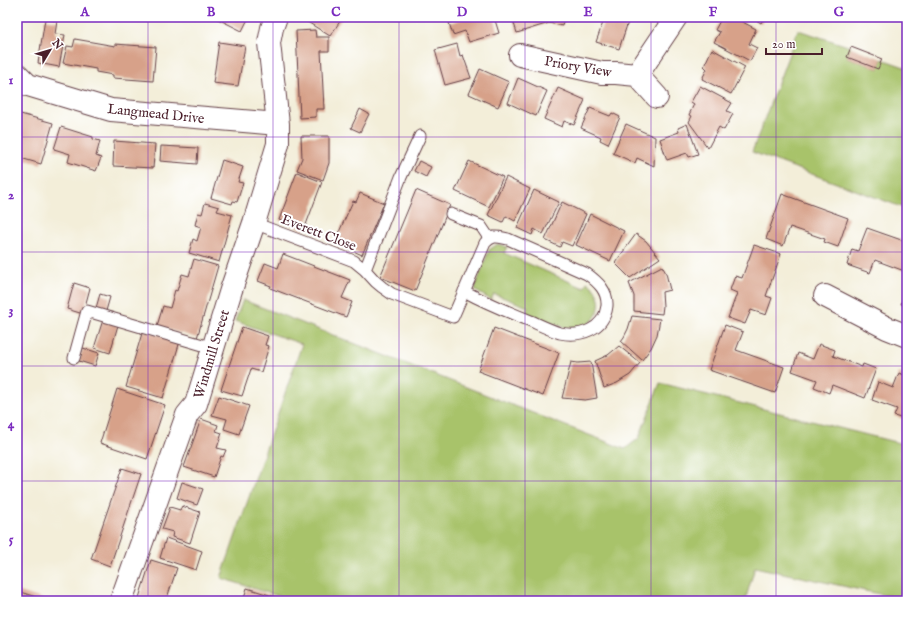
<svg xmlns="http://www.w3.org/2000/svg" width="924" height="618" font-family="'IM FELL English',serif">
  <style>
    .green { fill: #a8c36a; stroke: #79714a }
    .building { fill: #d7a189 }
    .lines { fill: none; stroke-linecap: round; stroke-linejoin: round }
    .service-casing { stroke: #633e45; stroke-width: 13 }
    .minor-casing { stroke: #633e45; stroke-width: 24 }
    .service { stroke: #fff; stroke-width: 11 }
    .minor { stroke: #fff; stroke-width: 22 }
    .grid { fill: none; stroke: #7b2cbf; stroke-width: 1; stroke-opacity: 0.55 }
    .labels { text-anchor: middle; stroke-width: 4; stroke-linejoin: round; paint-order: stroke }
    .street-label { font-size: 14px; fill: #4a1f2b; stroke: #fff }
    .neatline { fill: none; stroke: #7b2cbf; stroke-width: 1.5 }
    .grid-label { font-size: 13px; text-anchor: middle; font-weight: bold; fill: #7b2cbf }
  </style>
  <rect width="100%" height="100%" fill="#fff"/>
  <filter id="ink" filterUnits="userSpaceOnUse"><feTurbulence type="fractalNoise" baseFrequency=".025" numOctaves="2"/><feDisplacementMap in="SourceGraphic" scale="8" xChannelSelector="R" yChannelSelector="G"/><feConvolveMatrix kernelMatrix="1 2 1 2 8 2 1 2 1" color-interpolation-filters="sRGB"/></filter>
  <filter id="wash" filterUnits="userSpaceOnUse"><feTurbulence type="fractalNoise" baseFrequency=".012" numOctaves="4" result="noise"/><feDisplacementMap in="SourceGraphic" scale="16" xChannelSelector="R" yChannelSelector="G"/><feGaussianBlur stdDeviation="0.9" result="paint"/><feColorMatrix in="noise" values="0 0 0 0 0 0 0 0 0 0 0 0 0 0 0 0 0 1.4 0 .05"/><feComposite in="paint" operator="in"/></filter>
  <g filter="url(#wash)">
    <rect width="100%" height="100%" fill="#f3eed9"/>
    <!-- green -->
    <path class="green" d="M798,30L851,47L847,57L878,69L882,59L907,68V209L752,152Z
      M499,244L507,247L504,253L584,288L587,282C608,296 601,324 577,328C563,330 539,318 526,313L528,307L494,294L491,300L476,291L475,288L489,250L496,245Z
      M243,300L625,449L639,438L660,383L907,445V600L755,567L745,601H294L221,578L302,344L235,321Z"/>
    <g id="blocks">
      <!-- building -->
      <path class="building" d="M214,17H249L242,31Z
        M308,17H343L330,36L306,21Z
        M469,17H494L499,33L469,42L465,31L453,35L449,23Z
        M512,17H564L562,26L549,23L517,33Z
        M605,17H623L629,19L619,49L596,42Z
        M722,17H733L756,29L749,44L757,48L750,61L714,42L720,32L715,30Z
        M751,17H764L761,23Z
        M45,19L57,21L55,34L65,35L59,67L38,63Z
        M315,30L316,37H329V51H321L324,109H316V117L300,118L296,31Z
        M75,39L115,46V44L156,47L153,81L113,78V75L96,72V69L63,63L67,46L73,47Z
        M219,42L245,46L238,86L213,83Z
        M457,44L460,56L463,55L471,78L445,85L435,50Z
        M851,47L882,59L878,69L847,57Z
        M712,49L745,67L731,94L702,79L707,69L704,66Z
        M480,69L509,82L498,107L469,94Z
        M518,78L547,91L536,116L508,103Z
        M700,86L732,103L727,111L733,114L724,130L719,127L708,148L689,122L692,116L689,115L694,104L691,102Z
        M558,88L585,100L574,125L564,121L562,127L544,119Z
        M590,108L610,116L612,113L620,117L608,144L600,140L601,137L581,128Z
        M360,109L369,114L360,132L351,128Z
        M17,113L53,123L41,164L17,157L18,151H17Z
        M626,124L655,137L654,166L637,158L635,163L613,153Z
        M687,124L698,154L689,157L687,153L667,160L660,139L679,132L678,128Z
        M61,127L93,137V139L100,141L96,156L101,158L96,171L68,162L70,154L54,149Z
        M301,136H329V163L323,180L297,170L302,158Z
        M114,141L155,144L153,168L113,166Z
        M161,146L198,148L197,164L160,161Z
        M222,160L243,167L238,182L243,183L237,202L233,201L232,204L211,198Z
        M419,161L431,167L426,177L414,171Z
        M469,161L503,177L489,207L455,191Z
        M297,172L322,182L304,230L279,220Z
        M506,177L530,189L515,221L506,216L503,222L488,215Z
        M416,190L450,205L415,291L380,277Z
        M534,190L559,202L543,234L534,229L532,235L517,228Z
        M360,193L384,203L362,255L338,244L342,234L339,232L353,201L356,202Z
        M782,194L848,218L838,247L824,242L825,239L790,227L783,246L766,239Z
        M562,202L586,214L572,246L562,242L560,247L545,240Z
        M205,203L219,207L217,211L232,215L219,262L189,253L193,239L197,241L201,227L195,225L198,213L202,214Z
        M590,214L624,231L610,261L576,245Z
        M867,228L907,242V272L875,260L870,273L847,265L852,249L858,251Z
        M636,234L646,241L660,258L630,278L615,263Z
        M754,245L781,254L766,296L772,298L766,315L751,310L745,324L728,318L737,293L730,290L735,276L742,278Z
        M283,254L350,280L342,298L352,302L346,317L270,288L271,286L258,281L265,263L278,268Z
        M194,259L218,266L197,338L157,326L163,306L170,308L175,290L177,291L182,274L189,276Z
        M662,266L666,273L670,290L662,292L663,306L662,314L634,311V296L629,283Z
        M74,283L90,288L83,314L67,309Z
        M907,288V306L901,304Z
        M100,294L110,297L106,311L96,308Z
        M632,316L660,319L657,335L651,348L642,360L621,341L624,337L628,329Z
        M103,320L118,325L110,353L94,348Z
        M725,325L743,332L736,350L784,367L775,393L709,370Z
        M242,327L268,336L265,345L269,346L261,372L251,369L242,396L221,390Z
        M494,328L559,353L543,396L478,371Z
        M143,330L180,341L163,398L126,387Z
        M819,344L835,350L833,356L862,367L863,364L876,369L865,398L832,385L829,393L814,387L817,380L792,371L798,353L813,359Z
        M619,346L640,363L630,375L617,383L604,388L595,361L608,355Z
        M83,348L99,353L95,366L79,361Z
        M571,362L578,363L591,362L597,398L585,400L562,398Z
        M899,373L907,376V420L894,416L897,409L872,400L878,382L893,388Z
        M117,389L165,405L147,459L100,443Z
        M219,396L249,406L239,434L224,429L227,419L212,415Z
        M201,419L218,425L216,431L222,433L217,448L226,450L223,457L221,456L214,477L184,467Z
        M122,468L141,474L110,566L91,559Z
        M182,482L203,489L197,505L177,498Z
        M182,506L200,512L190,543L172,537L173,532L162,529L170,507L180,510Z
        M166,538L202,551L196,570L160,558Z
        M151,560L177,568L166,601H138Z
        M247,588L282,599V601H243Z
        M17,591L49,601H17Z"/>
    </g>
  </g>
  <g filter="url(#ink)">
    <use href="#blocks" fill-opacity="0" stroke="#633e45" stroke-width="1"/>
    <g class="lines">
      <defs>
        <path id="service" d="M451,214L481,226L489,238
          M254,223L354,261L365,270L376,282L382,287L392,294L453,317L485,243C493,234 498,237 508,239L587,274C598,282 608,291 607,306C604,330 580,337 560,333C550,330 540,325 531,321C508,312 486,303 464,291
          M365,270L401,177L420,136
          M74,358L87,311L213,348"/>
        <path id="minor" d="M520,55L602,73H616L637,75L657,97
          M17,74L28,85L111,110L278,124
          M637,75L676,17
          M825,296L887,328L907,336
          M121,601L187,415L196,404L231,290L254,223L278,144V124L269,43L272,28L276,17"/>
      </defs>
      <!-- service casing -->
      <use href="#service" class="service-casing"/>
      <!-- minor casing -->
      <use href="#minor" class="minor-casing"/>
      <!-- service -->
      <use href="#service" class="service"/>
      <!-- minor -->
      <use href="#minor" class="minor"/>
    </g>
  </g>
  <!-- grid -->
  <path class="grid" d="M148,17V601M273,17V601M399,17V601M525,17V601M651,17V601M776,17V601M17,137H907M17,252H907M17,366H907M17,481H907"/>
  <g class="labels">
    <!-- street labels -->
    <g class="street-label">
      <text transform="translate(578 66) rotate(10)" y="5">Priory View</text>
      <text transform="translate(156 113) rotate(6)" y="5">Langmead Drive</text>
      <text transform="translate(319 232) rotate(21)" y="5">Everett Close</text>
      <text transform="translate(211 354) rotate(-73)" y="5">Windmill Street</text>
    </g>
  </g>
  <!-- margin -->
  <rect width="924" height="618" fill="none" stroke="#fff" stroke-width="44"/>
  <!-- north arrow -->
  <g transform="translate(50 50) rotate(52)" stroke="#ffffff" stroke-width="3" paint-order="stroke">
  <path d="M0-3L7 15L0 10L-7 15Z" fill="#4a1f2b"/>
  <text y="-6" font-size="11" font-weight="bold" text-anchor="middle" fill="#4a1f2b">N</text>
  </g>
  <!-- scale -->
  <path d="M766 48v6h56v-6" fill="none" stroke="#4a1f2b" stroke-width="2"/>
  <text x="772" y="48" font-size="12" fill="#4a1f2b" stroke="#ffffff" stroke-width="3" paint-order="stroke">20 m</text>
  <rect x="22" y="22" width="880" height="574" class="neatline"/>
  <g class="grid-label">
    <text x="85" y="16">A</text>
    <text x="211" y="16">B</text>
    <text x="336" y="16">C</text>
    <text x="462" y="16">D</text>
    <text x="588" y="16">E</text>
    <text x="713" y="16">F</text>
    <text x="839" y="16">G</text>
    <text x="11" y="84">1</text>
    <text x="11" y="199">2</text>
    <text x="11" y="314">3</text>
    <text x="11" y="428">4</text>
    <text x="11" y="543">5</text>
  </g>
</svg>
